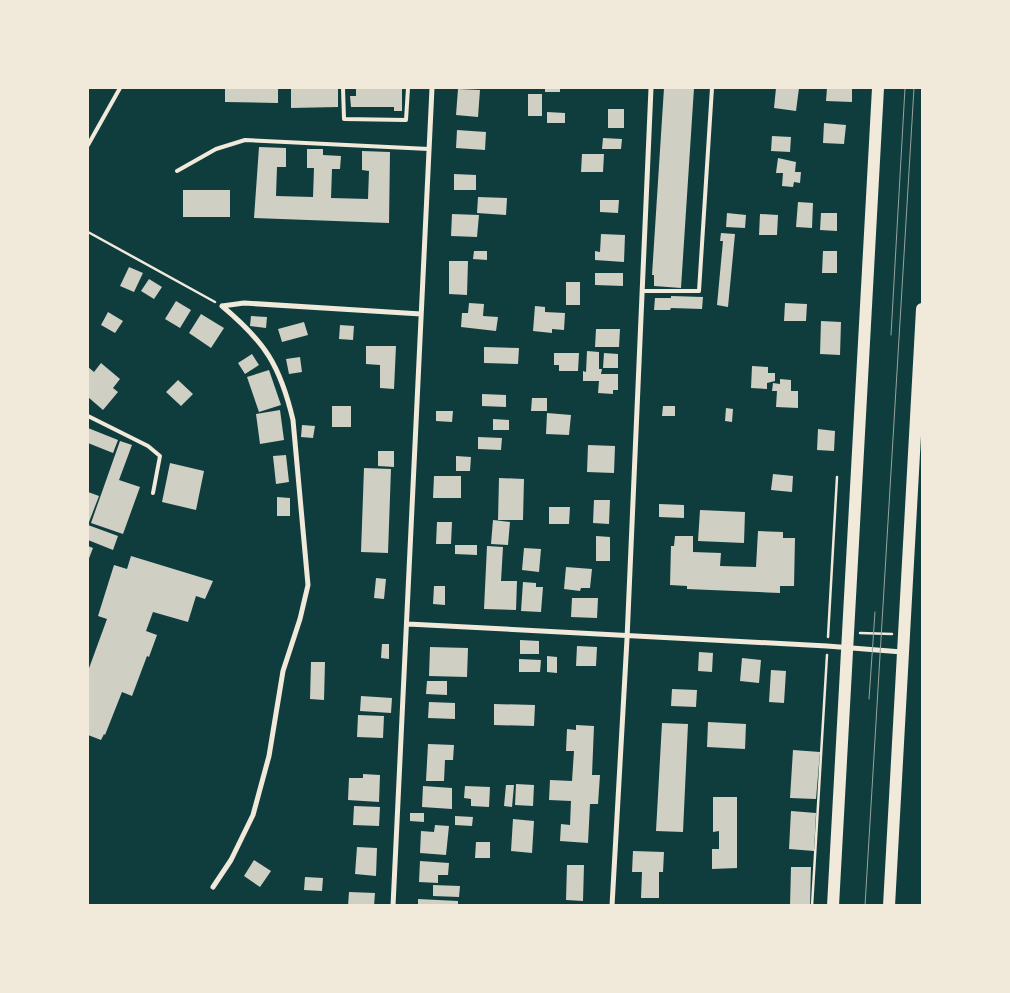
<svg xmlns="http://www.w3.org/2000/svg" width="1010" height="993" font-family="'PT Sans',sans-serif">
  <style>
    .building { fill: #cfcfc3 }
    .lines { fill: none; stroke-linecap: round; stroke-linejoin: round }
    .path { stroke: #f1e9da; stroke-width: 2.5 }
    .service { stroke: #f1e9da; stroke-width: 4 }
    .minor { stroke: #f1e9da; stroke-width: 5 }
    .primary { stroke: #f1e9da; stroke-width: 12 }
    .tram { stroke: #97a49c; stroke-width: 1 }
  </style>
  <rect width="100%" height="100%" fill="#0f3d3e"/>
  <!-- building -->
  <path class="building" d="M225,88H278V103L225,102Z
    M291,88H338V107L291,108Z
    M356,88H402V111H394V107H351L350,96H356Z
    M545,88H560V92H545Z
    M664,88H694L681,288L654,286V275H652Z
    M776,88H799L796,111L774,108Z
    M827,88H852V102L826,101Z
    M458,89L480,90L478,117L456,115Z
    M528,94H542V116H528Z
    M608,109H624V128H608Z
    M547,112L565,113V123H547Z
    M824,123L846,125L844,144L823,143Z
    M457,130L486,132L485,150L456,148Z
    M772,136L791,137L790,152L771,151Z
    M603,138L622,139L621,149H602Z
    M259,147L286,148V167H277L276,196L313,197L314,168H307V149H323V155L341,156L340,169H332L331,198L368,199L369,171L362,170V151L390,152L389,223L254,218Z
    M582,154H604L603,172H581Z
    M778,158L796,162L795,172H801L800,183L794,182L793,187L782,186L783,173H776Z
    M454,174L476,175V190H454Z
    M183,190H230V217H183Z
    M478,197L507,198L506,215L477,213Z
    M600,200H619L618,213L600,212Z
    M798,202L813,203L812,228L796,227Z
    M727,213L746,215L745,228L726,227Z
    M821,213H837V231L820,230Z
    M452,214L479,215L477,237L451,236Z
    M760,214L778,215L777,235H759Z
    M721,233L735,234L728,307L717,305L723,241H720Z
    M601,234L625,235L624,262L595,260V251L600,252Z
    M474,251H487V260L473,259Z
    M823,251H837V273H822Z
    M449,261H468L467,295L449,294Z
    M129,267L143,273L134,292L120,286Z
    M595,273H623V286L595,285Z
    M149,279L162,287L154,299L141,291Z
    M566,282H580V305H566Z
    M671,296L703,297L702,309L671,308L670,310H654L655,298H671Z
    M176,301L191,310L180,328L165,319Z
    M469,303L484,304L483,316L498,317L496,331L461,327L462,313H468Z
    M785,303L807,304L806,321H784Z
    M535,306L545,307V312L565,313L564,330L552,329V333L533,331Z
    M108,312L123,321L115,333L101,325Z
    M201,314L224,328L211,348L189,333Z
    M251,316L267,317L266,328L250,326Z
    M821,321L841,322L840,355L820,354Z
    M304,322L308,335L282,342L278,329Z
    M340,325L354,326L353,340L339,339Z
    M596,329H620L619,347H595Z
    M366,346H396L394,389L380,388V365L366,364Z
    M484,347L519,348L518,364L484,363Z
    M587,351L599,352V369H602L601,374H618V390H613V394L598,393L599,381H583V371L586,372Z
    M554,353H579L578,371H559V365H554Z
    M604,353L618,354V368H603Z
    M252,354L259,365L245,374L238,363Z
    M300,357L302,372L289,374L286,359Z
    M101,363L120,379L113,388L118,392L103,410L88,397V367L94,372Z
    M752,366L768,367V373H775V381L767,383V389L751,388Z
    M269,370L281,405L259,412L247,377Z
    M780,379L791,380V391H798V408L776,407L777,391H772L773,383L780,384Z
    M178,380L193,394L181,406L166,392Z
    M482,394L506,395V407L482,406Z
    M532,398H547V411H531Z
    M332,406H351V427H332Z
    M663,406H675V416H662Z
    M726,408L733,409L732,422L725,421Z
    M280,410L284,440L260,444L256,414Z
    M436,411H453L452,422L436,421Z
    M547,413L571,415L569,435L546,434Z
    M493,419L509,420V430H493Z
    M302,425L315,426L313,438L301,437Z
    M88,428L118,440L113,453L88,443Z
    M818,429L835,431L834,451L817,450Z
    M478,437L502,438L501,450L478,449Z
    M120,441L132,445L119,480L140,487L123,534L91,523Z
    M588,445L615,446L614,473L587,472Z
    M378,451H394V467L378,466Z
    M286,455L289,482L276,484L273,456Z
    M456,456L471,457L470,471H456Z
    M170,463L204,471L196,510L162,502Z
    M364,468L391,469L388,553L361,552Z
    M773,474L793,476L792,492L771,490Z
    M434,476H461V498H433Z
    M499,478L524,479L523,520H498Z
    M88,492L99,496L89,522H88Z
    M277,497L290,498V516H277Z
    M594,500H610L609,524L593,523Z
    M659,504L684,505V518L659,517Z
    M549,507H570L569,524H549Z
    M700,510L745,512L744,543L698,541Z
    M493,520L510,522L508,545L491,544Z
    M437,522H452L451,544H436Z
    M88,525L118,536L113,550L88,540Z
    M758,531L783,532V538H795L794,586H780V593L687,589V586L670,585L671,546H674L675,536H693V552L721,553L720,566L756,567Z
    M596,536L610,537V561H596Z
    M455,545H477V555L455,554Z
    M88,546L93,548L88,561Z
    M487,546L503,547L501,581H517L516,610L484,609Z
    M524,548L541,549L539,572L522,570Z
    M131,556L213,581L205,599L196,596L188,622L153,612L146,631L157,635L149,657L147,656L132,696L122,692L105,735L104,734L101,740L88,735V671L107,619L98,616L114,565L127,569Z
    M566,567L592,569L590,588H581L580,591L564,589Z
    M376,578L386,579L384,599L374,598Z
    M523,582L536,583V587H543L541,612L521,611Z
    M434,586H445V605L433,604Z
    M572,598H598L597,618L571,617Z
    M520,640L539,641V654H520Z
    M382,644H389V659L381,658Z
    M577,646L597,647L596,666H576Z
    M430,647L468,648L467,677L429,676Z
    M699,652L713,653L712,672L698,671Z
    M547,656L557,657V673L547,672Z
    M742,658L761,660L759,683L740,681Z
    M519,659L541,660L540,672H519Z
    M311,662H325L324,700L310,699Z
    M771,670L786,671L784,703L769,702Z
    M427,681H447V695L426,694Z
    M672,689L697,690L696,707L671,706Z
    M361,696L392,698L391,713L360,711Z
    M429,702L455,703V719L428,718Z
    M494,704L535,705L534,726L494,725Z
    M358,715L384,716L383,738L357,737Z
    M708,722L746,724L745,749L707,747Z
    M662,723L688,724L683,832L656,831Z
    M576,725L594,726L592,775H600L598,804H590L588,843L560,841L561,824L570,825L571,801L549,800L550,780L572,781L574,751H566L567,729L576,730Z
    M428,744L454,745L453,760H445L444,781H426Z
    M793,750L820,752L816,799L790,798Z
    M363,774L380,775L379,802L348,800L349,778H363Z
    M516,784L534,785L533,806L515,805Z
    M506,785H514L512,807L504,806Z
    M423,786L452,788V809L422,807Z
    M465,786L490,787L489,807L471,806V799L464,798Z
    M713,797H737V868L712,869V849H719V831L713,832Z
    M354,806L380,807L379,826L353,825Z
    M791,811L816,813L814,851L789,849Z
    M410,813H424V822L410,821Z
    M455,816L473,817L472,826L455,825Z
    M513,819L534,821L532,853L511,851Z
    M435,825L449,826L446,855L420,853L421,831L434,832Z
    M476,842H490V858H475Z
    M357,847L377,848L376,876L355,874Z
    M633,851L664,852L663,872H659V898H641L642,872H632Z
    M254,860L271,871L260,887L244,876Z
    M420,861L449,863L448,875H438V883L419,882Z
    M567,865H584L583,901L566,900Z
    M791,867H811L810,906H790Z
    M305,877L323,878L322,891L304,890Z
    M433,885L460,886L459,897L433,896Z
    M349,892L375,893L374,906H348Z
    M418,899L458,901V906H418Z"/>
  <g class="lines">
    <!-- path -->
    <path class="path" d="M88,232L215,302
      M860,633L892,634
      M828,637L837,477
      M812,906L827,655"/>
    <!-- service -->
    <path class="service" d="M343,88L344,119L406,120L408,88
      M88,145L120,88
      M177,171L216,149L245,140L429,149
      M643,291H699L712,88
      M88,416L148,446L160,456L153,493"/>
    <!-- minor -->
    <path class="minor" d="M222,306L244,303L421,314
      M408,624L827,646L902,652
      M213,887L231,860L253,815L269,756L283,671L300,619L308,585L293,420C280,365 265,342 222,306
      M393,906L432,88
      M612,906L627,639L651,88"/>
    <!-- primary -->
    <path class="primary" d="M833,906L878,88
      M889,906L922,309"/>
    <!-- tram -->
    <path class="tram" d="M891,335L905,88
      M869,699L875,612
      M865,906L914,88"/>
  </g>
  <!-- border -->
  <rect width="1010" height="993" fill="none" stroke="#f1e9da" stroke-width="178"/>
</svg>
